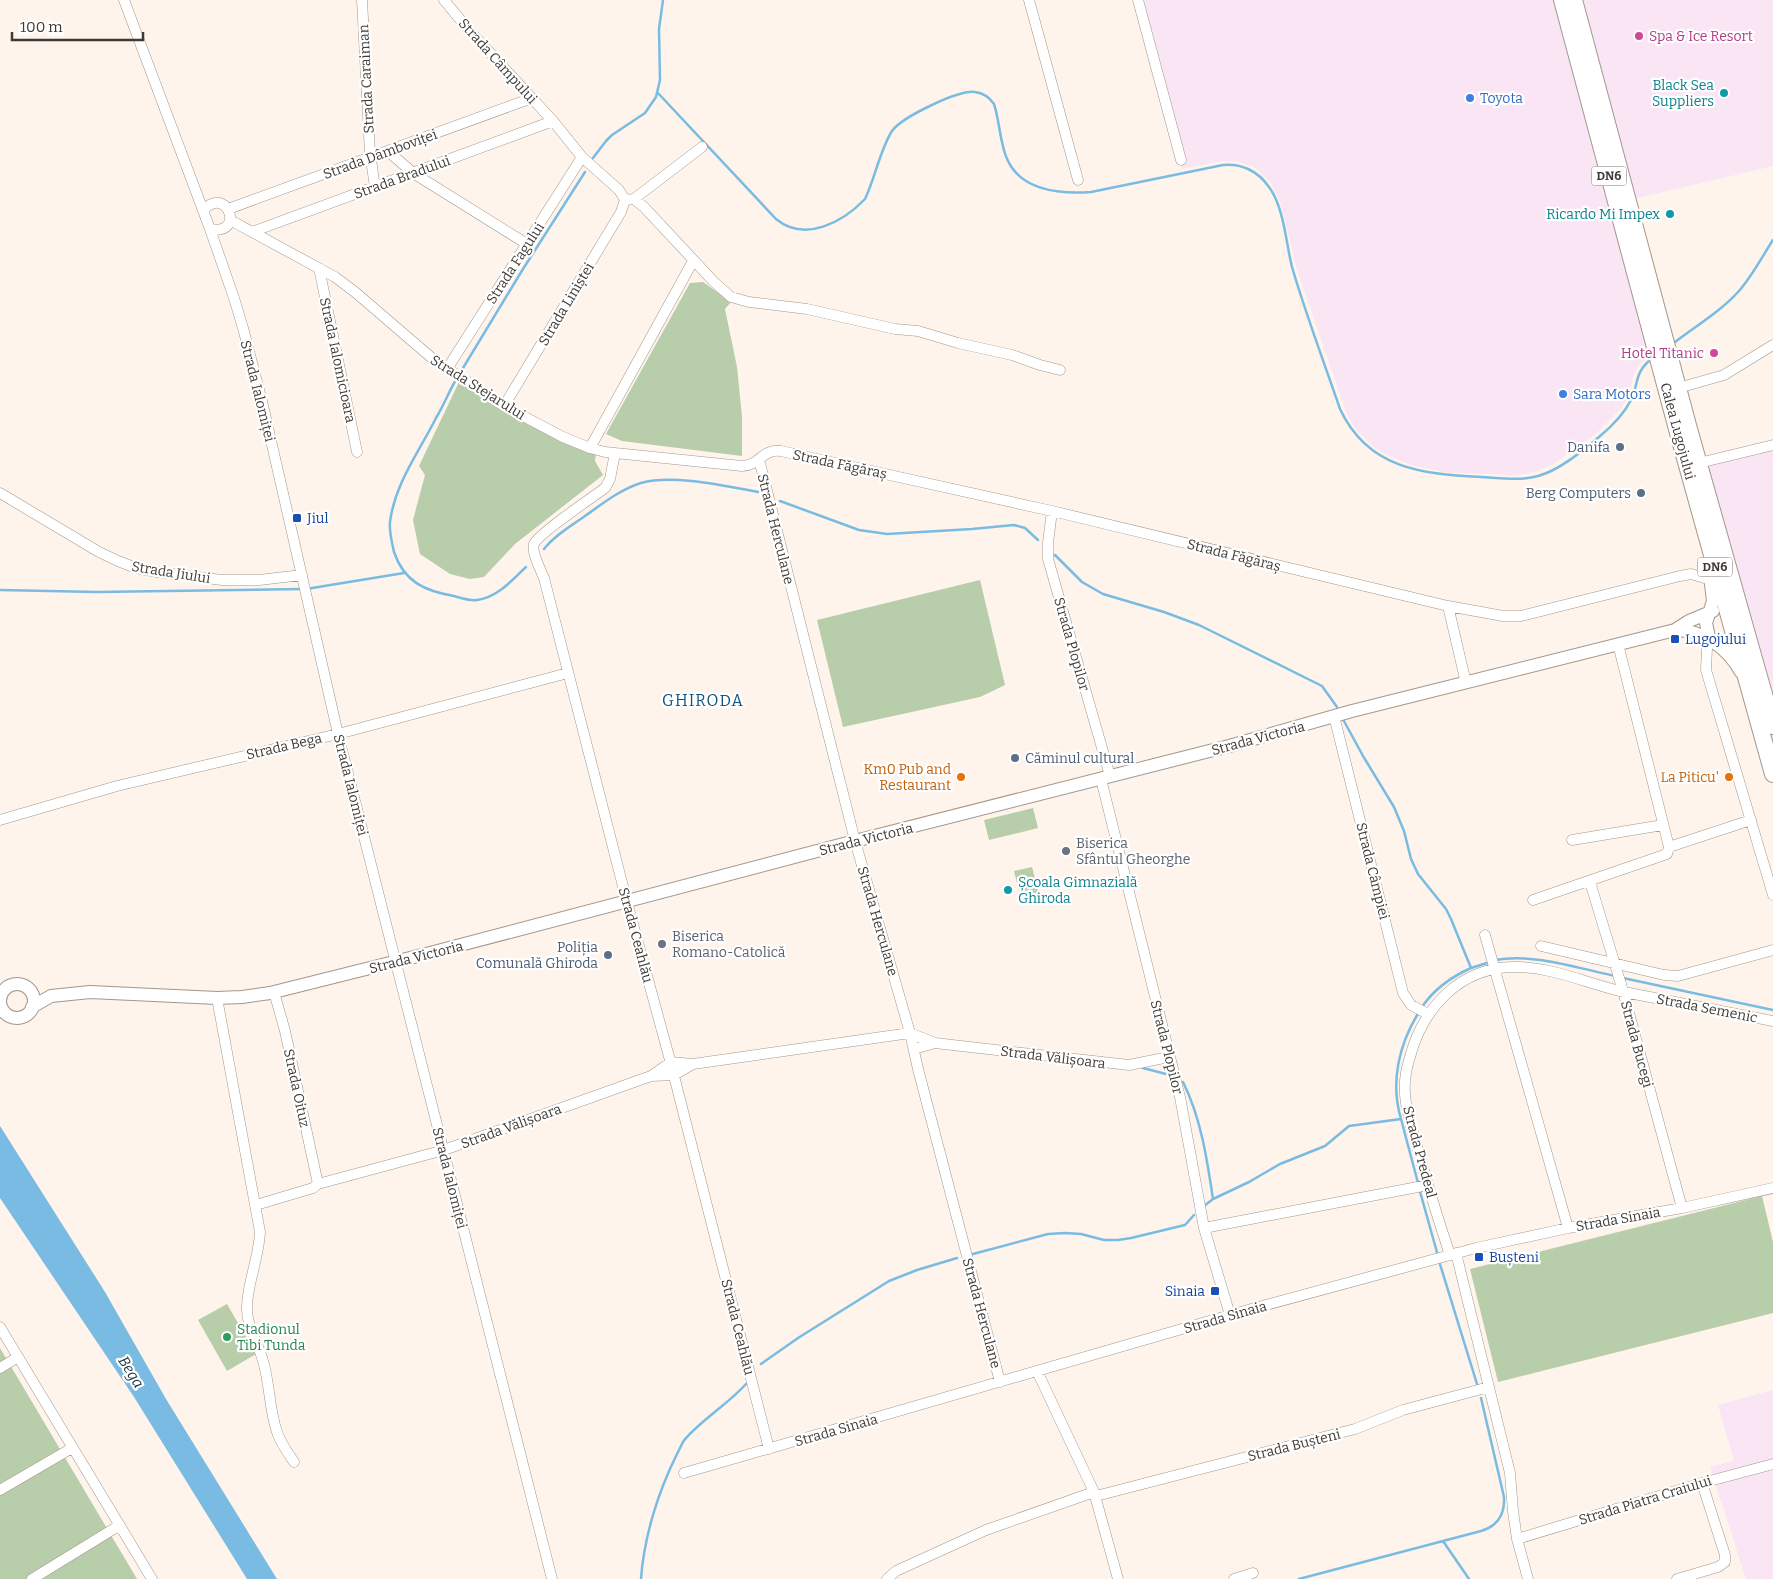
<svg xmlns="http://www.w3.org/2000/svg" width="1773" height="1579" font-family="Bitter,serif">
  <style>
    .commercial { fill: #fae5f4 }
    .green { fill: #b8cdaa }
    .water { fill: #79bbe2 }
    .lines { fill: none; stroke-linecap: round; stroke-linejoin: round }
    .stream { stroke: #79bbe2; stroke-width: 2.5 }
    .minor-casing { stroke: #a2978c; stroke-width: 11 }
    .tertiary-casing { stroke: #a2978c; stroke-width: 14 }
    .primary-casing { stroke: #a2978c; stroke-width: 18 }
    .minor { stroke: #fff; stroke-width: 10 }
    .tertiary { stroke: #fff; stroke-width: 12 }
    .primary { stroke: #fff; stroke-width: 16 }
    .hotel-dot { fill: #d1479c; stroke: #fff; stroke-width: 2 }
    .culture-dot { fill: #0f9aa8; stroke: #fff; stroke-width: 2 }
    .shop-dot { fill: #3f7fe0; stroke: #fff; stroke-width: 2 }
    .service-dot { fill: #5c6f8a; stroke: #fff; stroke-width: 2 }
    .transit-dot { fill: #1a4fb4; stroke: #fff; stroke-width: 2 }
    .food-dot { fill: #e8710a; stroke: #fff; stroke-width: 2 }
    .worship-dot { fill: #6b7280; stroke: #fff; stroke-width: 2 }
    .leisure-dot { fill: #2e9e5b; stroke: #fff; stroke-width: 2 }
    .labels { text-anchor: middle; stroke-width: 4.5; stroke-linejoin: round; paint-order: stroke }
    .shield { fill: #fff; stroke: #797572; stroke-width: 1 }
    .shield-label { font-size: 12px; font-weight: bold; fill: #3f3a35 }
    .hotel-label { font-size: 14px; fill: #b23c85; stroke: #fff; text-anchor: start }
    .street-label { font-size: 14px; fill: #3f3a35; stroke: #fff }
    .culture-label { font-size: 14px; fill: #0d838f; stroke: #fff; text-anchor: end }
    .shop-label { font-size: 14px; fill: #366cbe; stroke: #fff; text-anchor: start }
    .service-label { font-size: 14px; fill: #4e5e75; stroke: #fff; text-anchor: end }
    .transit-label { font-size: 14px; fill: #164399; stroke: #fff; text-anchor: start }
    .food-label { font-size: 14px; fill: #c56008; stroke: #fff; text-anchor: end }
    .worship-label { font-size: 14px; fill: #5b616d; stroke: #fff; text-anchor: start }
    .leisure-label { font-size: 14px; fill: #27864d; stroke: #fff; text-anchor: start }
    .water-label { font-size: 15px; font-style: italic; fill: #143343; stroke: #fff }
    .quarter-label { font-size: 16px; letter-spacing: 1px; fill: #105382; stroke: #fff }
  </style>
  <rect width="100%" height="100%" fill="#fef4eb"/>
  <!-- commercial -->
  <path class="commercial" d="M1137,0H1773V166L1617,203L1655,349L1640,364L1634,373L1629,395L1622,407L1597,433L1552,465L1531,473L1512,475L1445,472L1414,466L1393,458L1376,449L1357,431L1347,415L1296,266L1280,201L1270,182L1254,167L1236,161H1222L1182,169Z
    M1773,442V749L1692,461Z
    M1773,1390V1579H1746L1710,1467L1734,1461L1718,1405Z"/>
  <!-- green -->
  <path class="green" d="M703,282L731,302L725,309L737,367L742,417V456L622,441L606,434L690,283Z
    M459,382L596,453L595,461L603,475L515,544L484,577L470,579L450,574L420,554L413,520L425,475L419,466Z
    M980,580L1005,685L980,697L843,727L817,620Z
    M1033,808L1038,828L989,840L984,820Z
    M1032,867L1040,898L1022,903L1014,871Z
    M1762,1196L1773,1242V1313L1498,1382L1470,1269Z
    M227,1304L256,1354L227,1371L198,1320Z
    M0,1348L137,1579H0Z"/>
  <!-- water -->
  <path class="water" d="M0,1126L105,1292L166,1399L277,1579H247L134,1397L0,1198Z"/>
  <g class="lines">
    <!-- stream -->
    <path class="stream" d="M657,92L776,219C805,243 843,222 865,199C875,178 880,150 892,131C902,117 958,90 975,92C984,93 989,97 994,104C1000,122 1000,146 1008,161C1023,192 1062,194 1091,192L1223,165C1241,163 1258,171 1269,187C1284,207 1286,243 1292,267C1306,315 1324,362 1340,409C1368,469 1422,474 1481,477C1500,478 1520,481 1538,476C1560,470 1582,451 1599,437C1611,427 1624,414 1631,400C1639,383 1634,374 1650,360
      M593,158L606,141L612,135L645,113L656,97L660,80L659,29L663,0
      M1675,342C1696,326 1721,311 1739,291C1752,276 1762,257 1773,240
      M460,373L523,269L585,172
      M457,378C449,391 444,405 436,418C419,452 395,483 390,522C389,531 392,543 394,552C404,582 425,591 454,596C461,598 470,601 477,600C497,598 512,580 526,567
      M780,501L859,530L887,534L972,529L1014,525L1025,528L1038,540
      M544,549C555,535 571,526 585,516C602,504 621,489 641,483C673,474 725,486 758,492
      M1055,555L1082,582L1103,594L1164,612L1199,625L1322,686L1337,707
      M306,589L404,573
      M0,590L97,592L301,589
      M1344,721L1363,756L1394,807L1404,831L1411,859L1418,874L1446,909L1451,919L1471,968C1451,977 1434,989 1422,1007
      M1495,960C1534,953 1577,968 1615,976
      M1471,968L1490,962
      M1623,978L1773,1010
      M1143,1068L1166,1074
      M1183,1082C1201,1118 1207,1159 1213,1199
      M1401,1119L1418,1183
      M1419,1188L1438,1256
      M1204,1206L1213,1199L1249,1182L1280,1164L1325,1146L1349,1126L1401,1119C1390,1082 1399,1044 1419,1012
      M973,1254L1048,1234L1065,1233L1081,1234L1104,1240H1118L1131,1238L1185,1225L1194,1215
      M1439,1261L1477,1384
      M761,1364L798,1338L889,1281L917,1270L957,1258
      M1443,1541L1469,1579
      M641,1579C644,1537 658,1492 677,1454C680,1449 682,1442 686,1438C704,1418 728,1404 746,1384
      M1299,1579L1481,1531C1498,1526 1505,1514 1504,1497L1481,1398"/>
    <defs>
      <path id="minor" d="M124,0L210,229L234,298L243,328L262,401L338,734L552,1579
        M362,0L370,153L375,187
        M444,0L468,29L553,121L582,157L619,190L625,200
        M1029,0L1078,180
        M1138,0L1181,160
        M388,151L413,173L527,244
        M634,199L702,147
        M625,200L634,199L644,207L714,282L731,297L749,302L807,309L895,329L918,331L958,343L1012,355L1040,365L1060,370
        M228,209L532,98
        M203,211C226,183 247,236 210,229
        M230,220L335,277L355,292L433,359L504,406L563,437L590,448L605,452L742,466C761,465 761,449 781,451L1052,511L1448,606L1503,616H1521L1680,576L1691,574L1711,580
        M252,232L553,121
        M319,268L357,452
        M447,369L582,157
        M1678,388L1724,375L1773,345
        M504,406L621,212L625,200
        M590,448L693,261
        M615,453L610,479L605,488C594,496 537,535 534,544C531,551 541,571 544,578L627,902L671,1064L769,1449
        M759,459L855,841L910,1033L918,1069L1000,1382
        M1699,463L1773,445
        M0,493L99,552L118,561L136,568L157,572L222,580H259L302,575
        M1052,511L1048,543V559L1110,776
        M1448,606L1466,683
        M1711,640L1707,648L1706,670L1773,895
        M1334,716L1403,993L1411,1005L1428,1014
        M1101,779L1180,1097L1204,1228L1230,1315
        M0,820L117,786L338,734L568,673
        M1572,840L1663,825
        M1669,847L1751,820
        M1590,882L1623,991L1682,1208
        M1533,900L1667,854L1669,847L1618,644
        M1485,935L1568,1228
        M1541,946L1664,975L1678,976L1773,950
        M274,992L285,1031L318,1184
        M217,998L260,1232C259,1257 248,1281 247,1306C246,1326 258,1342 263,1361C270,1384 269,1409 277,1432C280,1442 288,1453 294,1462
        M935,1043L1129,1065L1169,1057
        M693,1064L674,1075L651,1076L671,1062L693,1064L910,1033L935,1043L914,1049
        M256,1205L313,1188L318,1184L444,1150L651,1076
        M1204,1228L1428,1185
        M1456,1253L1510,1473L1513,1511L1517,1539L1528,1579
        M1450,1255C1438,1219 1427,1183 1417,1146C1412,1129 1406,1112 1405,1094C1404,1082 1406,1069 1410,1057C1423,1008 1459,968 1513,967C1551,966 1588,984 1624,992C1673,1002 1723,1011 1773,1021
        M0,1327L152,1579
        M0,1368L18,1357
        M1037,1371L1094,1492L1118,1579
        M684,1473L1244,1311L1476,1248L1568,1228L1682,1208L1773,1188
        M0,1490L72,1448
        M1096,1496L1355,1429L1403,1410L1489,1387
        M1517,1539L1702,1483L1773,1464
        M32,1579L120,1525
        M887,1579L896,1571L986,1530L1094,1492
        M1234,1579L1253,1573
        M1677,1579L1718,1567L1725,1562V1555L1702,1483"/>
      <path id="tertiary" d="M1675,630L1689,621L1713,611
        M1709,637L1706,623L1713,601L1709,567
        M0 1001a17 17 0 1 1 34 0a17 17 0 1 1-34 0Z
        M32,1007L51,996L90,992L217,998L242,997L270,993L430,953L855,841L1229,746L1352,711L1675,630C1703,630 1727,647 1741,672"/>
      <path id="primary" d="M1562,0L1678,433L1773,774
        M1574,0L1689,429L1773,726"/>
    </defs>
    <!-- minor casing -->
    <use href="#minor" class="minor-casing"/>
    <!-- tertiary casing -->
    <use href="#tertiary" class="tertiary-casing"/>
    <!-- primary casing -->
    <use href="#primary" class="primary-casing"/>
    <!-- minor -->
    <use href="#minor" class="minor"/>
    <!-- tertiary -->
    <use href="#tertiary" class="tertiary"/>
    <!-- primary -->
    <use href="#primary" class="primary"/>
  </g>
  <!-- markers -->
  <g class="hotel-dot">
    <circle cx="1639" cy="36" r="5"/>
    <circle cx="1714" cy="353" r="5"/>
  </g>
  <g class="culture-dot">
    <circle cx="1724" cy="93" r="5"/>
    <circle cx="1670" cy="214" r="5"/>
    <circle cx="1008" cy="890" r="5"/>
  </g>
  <g class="shop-dot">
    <circle cx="1470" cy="98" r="5"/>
    <circle cx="1563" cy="394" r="5"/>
  </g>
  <g class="service-dot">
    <circle cx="1620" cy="447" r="5"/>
    <circle cx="1641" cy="493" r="5"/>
    <circle cx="1015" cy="758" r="5"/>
    <circle cx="608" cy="955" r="5"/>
  </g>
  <g class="transit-dot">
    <rect x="292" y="513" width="10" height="10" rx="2.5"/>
    <rect x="1670" y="634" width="10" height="10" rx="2.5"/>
    <rect x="1474" y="1252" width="10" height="10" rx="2.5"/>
    <rect x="1210" y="1286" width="10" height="10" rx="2.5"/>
  </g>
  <g class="food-dot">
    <circle cx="961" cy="777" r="5"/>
    <circle cx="1729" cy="777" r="5"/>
  </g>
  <g class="worship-dot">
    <circle cx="1066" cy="851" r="5"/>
    <circle cx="662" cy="944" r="5"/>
  </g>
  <circle class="leisure-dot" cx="227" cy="1337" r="5"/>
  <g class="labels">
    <!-- shield labels -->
    <g class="shield">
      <rect x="1591.5" y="166.5" width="35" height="19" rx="4"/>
      <rect x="1697.5" y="557.5" width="35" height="19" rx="4"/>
    </g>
    <g class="shield-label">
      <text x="1609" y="180">DN6</text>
      <text x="1715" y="571">DN6</text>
    </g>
    <!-- hotel labels -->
    <g class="hotel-label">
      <text x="1649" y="41">Spa &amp; Ice Resort</text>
      <text x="1704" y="358" text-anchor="end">Hotel Titanic</text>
    </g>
    <!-- street labels -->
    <g class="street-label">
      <text transform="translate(498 61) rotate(48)" y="5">Strada Câmpului</text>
      <text transform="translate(366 79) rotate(-93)" y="5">Strada Caraiman</text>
      <text transform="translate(380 154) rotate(-20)" y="5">Strada Dâmboviței</text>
      <text transform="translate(402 177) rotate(-20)" y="5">Strada Bradului</text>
      <text transform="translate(515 263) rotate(-57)" y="5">Strada Fagului</text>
      <text transform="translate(566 304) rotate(-59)" y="5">Strada Liniștei</text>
      <text transform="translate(338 360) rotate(78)" y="5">Strada Ialomicioara</text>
      <text transform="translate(478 387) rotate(32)" y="5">Strada Stejarului</text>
      <text transform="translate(258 391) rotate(76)" y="5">Strada Ialomiței</text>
      <text transform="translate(1678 431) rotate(75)" y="5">Calea Lugojului</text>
      <text transform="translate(840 464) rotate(12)" y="5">Strada Făgăraș</text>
      <text transform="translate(776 529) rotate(76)" y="5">Strada Herculane</text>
      <text transform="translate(1234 555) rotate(14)" y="5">Strada Făgăraș</text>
      <text transform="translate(171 572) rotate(9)" y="5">Strada Jiului</text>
      <text transform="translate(1072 644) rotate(74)" y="5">Strada Plopilor</text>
      <text transform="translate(1258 738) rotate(-15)" y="5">Strada Victoria</text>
      <text transform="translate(284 746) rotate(-13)" y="5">Strada Bega</text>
      <text transform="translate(351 785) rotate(76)" y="5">Strada Ialomiței</text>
      <text transform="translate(866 839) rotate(-14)" y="5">Strada Victoria</text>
      <text transform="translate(1373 871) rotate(76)" y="5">Strada Câmpiei</text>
      <text transform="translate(878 921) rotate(74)" y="5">Strada Herculane</text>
      <text transform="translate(636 935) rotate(75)" y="5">Strada Ceahlău</text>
      <text transform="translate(416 957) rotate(-14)" y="5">Strada Victoria</text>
      <text transform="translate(1707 1008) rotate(11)" y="5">Strada Semenic</text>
      <text transform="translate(1637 1044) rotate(75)" y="5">Strada Bucegi</text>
      <text transform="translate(1167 1047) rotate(76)" y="5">Strada Plopilor</text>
      <text transform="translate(1053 1057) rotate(7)" y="5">Strada Vălișoara</text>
      <text transform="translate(297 1088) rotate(78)" y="5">Strada Oituz</text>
      <text transform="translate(511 1126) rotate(-20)" y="5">Strada Vălișoara</text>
      <text transform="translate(1420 1152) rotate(75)" y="5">Strada Predeal</text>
      <text transform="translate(450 1178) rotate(76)" y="5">Strada Ialomiței</text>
      <text transform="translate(1618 1219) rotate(-10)" y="5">Strada Sinaia</text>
      <text transform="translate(982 1313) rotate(75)" y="5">Strada Herculane</text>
      <text transform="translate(1225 1317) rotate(-16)" y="5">Strada Sinaia</text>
      <text transform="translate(738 1327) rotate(76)" y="5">Strada Ceahlău</text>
      <text transform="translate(836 1430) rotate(-16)" y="5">Strada Sinaia</text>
      <text transform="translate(1294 1445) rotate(-14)" y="5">Strada Bușteni</text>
      <text transform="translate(1645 1500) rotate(-17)" y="5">Strada Piatra Craiului</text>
    </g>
    <!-- culture labels -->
    <g class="culture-label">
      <text x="1714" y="90">Black Sea<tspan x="1714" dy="16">Suppliers</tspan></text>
      <text x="1660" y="219">Ricardo Mi Impex</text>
      <text x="1018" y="887" text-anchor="start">Școala Gimnazială<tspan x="1018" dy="16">Ghiroda</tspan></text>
    </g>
    <!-- shop labels -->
    <g class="shop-label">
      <text x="1480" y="103">Toyota</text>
      <text x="1573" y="399">Sara Motors</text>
    </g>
    <!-- service labels -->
    <g class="service-label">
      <text x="1610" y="452">Danifa</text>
      <text x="1631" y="498">Berg Computers</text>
      <text x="1025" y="763" text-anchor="start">Căminul cultural</text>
      <text x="598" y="952">Poliția<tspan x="598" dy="16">Comunală Ghiroda</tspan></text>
    </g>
    <!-- transit labels -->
    <g class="transit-label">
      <text x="307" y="523">Jiul</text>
      <text x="1685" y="644">Lugojului</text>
      <text x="1489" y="1262">Bușteni</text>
      <text x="1205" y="1296" text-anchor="end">Sinaia</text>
    </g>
    <!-- food labels -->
    <g class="food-label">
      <text x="951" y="774">Km0 Pub and<tspan x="951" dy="16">Restaurant</tspan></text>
      <text x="1719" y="782">La Piticu'</text>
    </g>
    <!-- worship labels -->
    <g class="worship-label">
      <text x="1076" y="848">Biserica<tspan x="1076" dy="16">Sfântul Gheorghe</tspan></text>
      <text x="672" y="941">Biserica<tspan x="672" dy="16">Romano-Catolică</tspan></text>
    </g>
    <!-- leisure labels -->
    <g class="leisure-label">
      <text x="237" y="1334">Stadionul<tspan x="237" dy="16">Tibi Tunda</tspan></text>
    </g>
    <!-- water labels -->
    <g class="water-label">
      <text transform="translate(131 1372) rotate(58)" y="5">Bega</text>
    </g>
    <!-- quarter labels -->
    <g class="quarter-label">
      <text x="703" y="706">GHIRODA</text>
    </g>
  </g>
  <!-- scale -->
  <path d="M12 32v8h131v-8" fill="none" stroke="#3f3a35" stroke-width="2.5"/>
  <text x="20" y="32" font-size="15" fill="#3f3a35" stroke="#ffffff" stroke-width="4" paint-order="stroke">100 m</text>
</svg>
